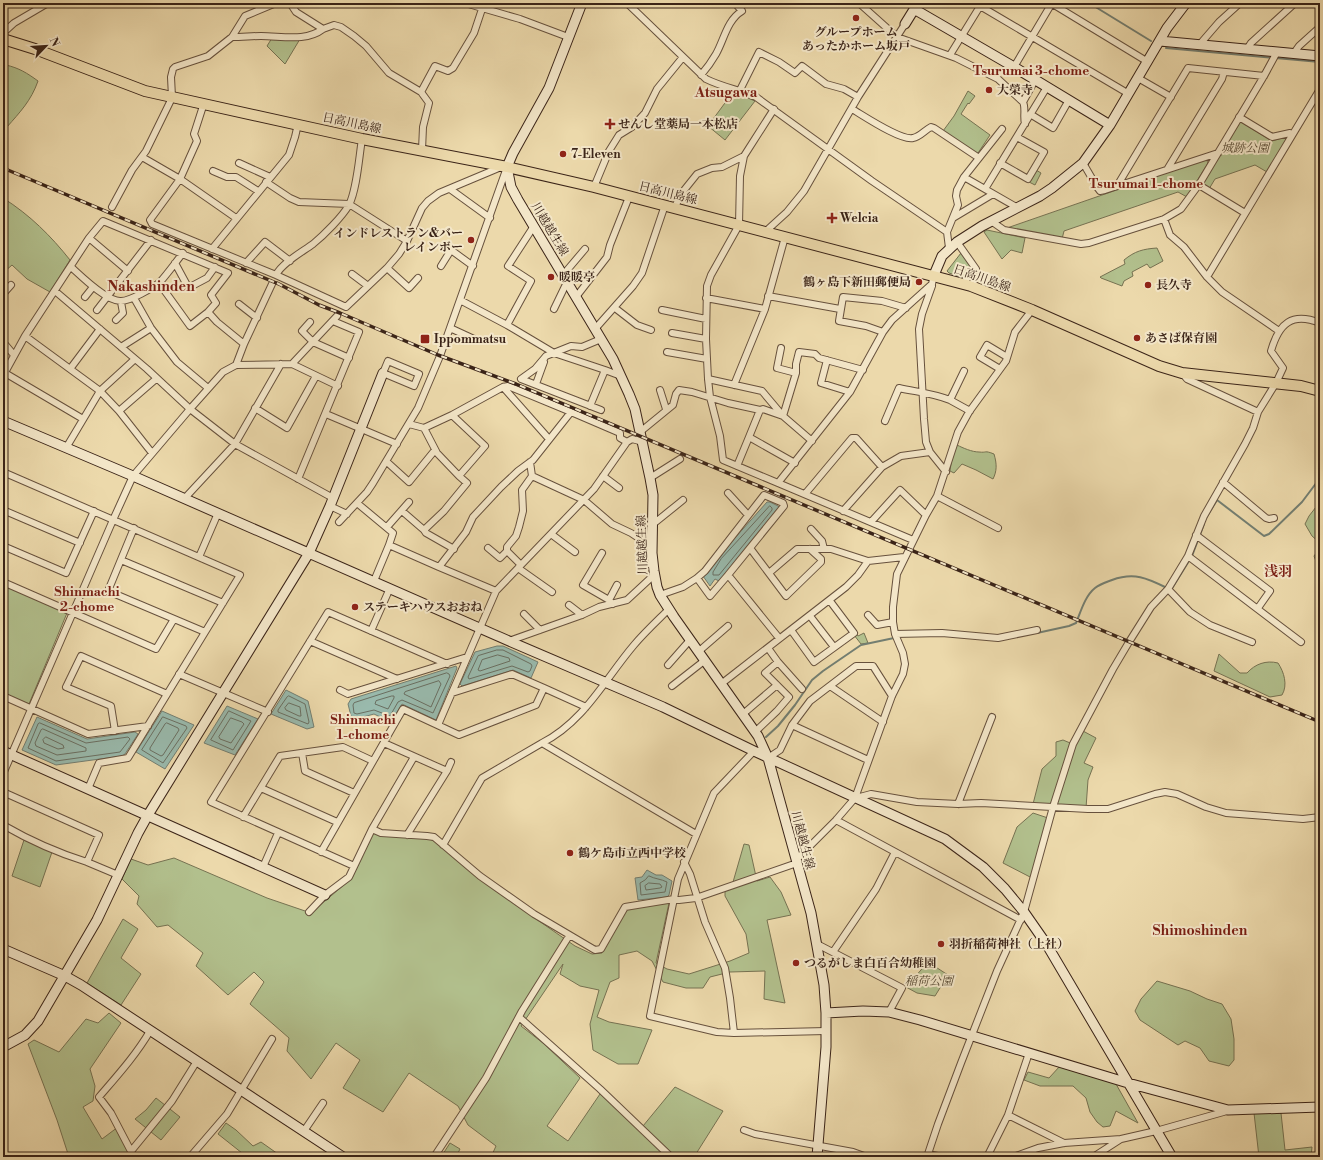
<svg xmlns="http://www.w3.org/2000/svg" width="1323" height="1160" font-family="'Libre Bodoni','Noto Serif JP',serif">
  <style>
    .green { fill: #b2c08d; stroke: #767252 }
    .water { fill: #99baad; stroke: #737e71 }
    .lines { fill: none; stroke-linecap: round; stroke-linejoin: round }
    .shore { stroke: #6a6f62; stroke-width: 1 }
    .stream { stroke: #737e71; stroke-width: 2 }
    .street-casing { stroke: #67513d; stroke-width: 8 }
    .secondary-casing { stroke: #3b2418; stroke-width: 11 }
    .primary-casing { stroke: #3b2418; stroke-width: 12 }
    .street { stroke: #f3e6c8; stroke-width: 6 }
    .secondary { stroke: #f3e6c8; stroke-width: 9 }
    .primary { stroke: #ecd9ab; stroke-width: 10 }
    .rail-casing { stroke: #3b2418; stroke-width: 3.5 }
    .rail { stroke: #f3e6c8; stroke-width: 2; stroke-dasharray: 6; stroke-linecap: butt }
    .poi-dot { fill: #8f2418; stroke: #f3e6c8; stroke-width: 1.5 }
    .labels { text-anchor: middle; stroke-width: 4; stroke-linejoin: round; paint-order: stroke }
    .poi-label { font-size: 12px; font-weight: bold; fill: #3b2418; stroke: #f3e6c8; text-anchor: start }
    .street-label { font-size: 12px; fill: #3b2418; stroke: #f3e6c8 }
    .park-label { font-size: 12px; font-style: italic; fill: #594b35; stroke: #f3e6c8 }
    .neighbourhood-label { font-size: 13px; font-weight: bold; fill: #7a1f14; stroke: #f3e6c8 }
    .quarter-label { font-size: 14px; font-weight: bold; fill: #7a1f14; stroke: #f3e6c8 }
  </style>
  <rect width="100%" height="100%" fill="#ecd9ab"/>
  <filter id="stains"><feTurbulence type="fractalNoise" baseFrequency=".005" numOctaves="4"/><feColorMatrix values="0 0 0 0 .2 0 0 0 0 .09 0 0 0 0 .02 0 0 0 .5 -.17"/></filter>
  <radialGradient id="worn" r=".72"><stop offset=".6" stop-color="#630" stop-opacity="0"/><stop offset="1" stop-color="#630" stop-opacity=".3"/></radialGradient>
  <!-- green -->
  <path class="green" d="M272,38L300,39L285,64L267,46Z
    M6,65C19,68 27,73 38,81C31,101 20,112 7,127L3,124V81L4,79L3,68Z
    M968,91L975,96L969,104L968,103L961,114L990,135L978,153L976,154L943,131L954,116Z
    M733,92L755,101L725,140L708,126Z
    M1238,122H1241L1272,141L1285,137L1287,139L1267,172L1255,165L1215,179L1209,189L1203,183Z
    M1206,159L1208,163L1187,197L1178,192L1064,231L1062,239L1007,228Z
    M1036,170L1041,173L1035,185L1029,182Z
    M3,198C30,215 51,236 70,260L50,292L27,279L12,265L3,273Z
    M987,230L1025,238L1022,253L1011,250L1002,259L984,232Z
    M1157,248L1163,261L1150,268L1147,264L1132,272L1133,276L1124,281L1122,286L1101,278L1100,277L1125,264L1124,260C1135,251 1143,249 1157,248Z
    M961,253L972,267L964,278L949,273L947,271Z
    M957,445C963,448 972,452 979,452C987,453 984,450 994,454C997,464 997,471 993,479L976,470L962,464L954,473L950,471L952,457Z
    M1320,490V519L1319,521L1320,543L1312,536L1305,524L1309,516L1316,507Z
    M1320,548V568L1318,567L1314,556Z
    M3,585L67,613L29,704L3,693Z
    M856,633L858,636L864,633L868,643L861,644L854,635Z
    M1219,654L1240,673H1247C1255,664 1266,660 1278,663C1284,672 1288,685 1282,695L1270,697L1214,671Z
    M1083,731L1096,738L1084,763L1093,767L1088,780L1086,808L1033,804L1042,769L1056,756V742L1063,740L1075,745Z
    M1033,813L1048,818L1032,878L1003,863L1017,827Z
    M373,833L427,838L434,841L493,889L575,946L592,954L602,953L625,907L669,903L656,963L667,969L689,974L730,961L749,953L746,934L725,896V891L731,889L744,844L749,845L757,881L770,877L781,892L791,915L767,920L785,1003L764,999L765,971L730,972L710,977L703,988H686L663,982L652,961L637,951L619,955V978L610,982L597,1017L609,1022L652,1030L638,1064H618L593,1050L590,1024L599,990L580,986L560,974L563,964L521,1026L543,1043L580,1078L547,1126L568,1141L600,1094L643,1126L675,1087L723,1111L694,1157H491L496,1146L468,1125L458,1106L409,1073L383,1112L343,1088L360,1060L336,1043L311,1079L287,1051L289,1038L250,1004L264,982L254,972L228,995L196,966L203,953L168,925L157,927L137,904L139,896L122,879L131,859L148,865L174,858L267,898L311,913L352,878Z
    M24,840L52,852L40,887L12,876Z
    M123,919L138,929L121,958L141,974L121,1005L87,983Z
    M928,962L948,975L935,996L917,993L906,987Z
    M1157,981L1190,991L1207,999L1222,1004L1231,1019L1234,1039V1060L1229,1066L1209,1061L1200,1048L1185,1041L1178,1045L1140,1020L1135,1011L1141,999Z
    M109,1013L121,1023L90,1069L95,1086L93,1101L83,1107L102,1139L118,1127L134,1157H69L57,1120L28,1044L34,1040L59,1052L86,1019L98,1023Z
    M1060,1066L1116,1084L1138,1123L1116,1111L1110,1126L1103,1127L1097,1122L1090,1112L1086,1098L1073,1086H1040L1024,1080L1028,1072L1049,1078Z
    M156,1098L180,1117L161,1140L135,1119L146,1110Z
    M1254,1113H1281L1285,1150L1312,1147L1311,1157H1259Z
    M226,1123L236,1130L253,1146L261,1142L278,1154L277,1157H247L218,1134Z
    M450,1143L460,1149L456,1157H441Z"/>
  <!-- water -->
  <path class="water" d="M767,502H770L778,506L779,507L719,581L715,579L710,586L703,576L718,557Z
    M497,646H503L538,662L531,678L513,670L462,686L460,684L475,652Z
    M456,666L457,668L436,720L402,704L391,722L374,714L352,720L348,704L351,699Z
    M286,690L308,701L314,727L307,729L271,714Z
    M227,706L258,719L235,755L204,743Z
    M162,711L194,725L165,769L136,752Z
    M37,717L87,739L135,732L138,734L125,754L122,756L56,765L22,750Z
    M647,870L656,875H662L672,881L669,895L667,897L638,900L635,878L642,877Z"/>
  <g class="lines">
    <!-- shore -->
    <path class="shore" d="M770,506L772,508V510L719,575H713V572L721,559Z
      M497,650H503L531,664L532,666L530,671L528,672L512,666L469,679L468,677L478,656Z
      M498,655L509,658L510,661L480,671L478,670L482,660Z
      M447,673L449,674L450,676L433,713L402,700L398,702L390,716L374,710L357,714L354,713L353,705L354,703Z
      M439,681L441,684L431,707L404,694L405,692Z
      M289,696L305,704L309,722L308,724L278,712V710L287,697Z
      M392,696H394V698L388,709L375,704L376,701Z
      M289,703L300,707L301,716H299L286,710L285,708Z
      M229,711L251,721L233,750L211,740Z
      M163,717L186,726L187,728L163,763L142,750Z
      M231,718L242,722L244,724L231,743L220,739L219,737Z
      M40,723L86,743L128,737L130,739L120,752L56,761L28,748L38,724Z
      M167,723L178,728L179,730L163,755L161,756L150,750V748L165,724Z
      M43,729L86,748V751L57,755L36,746L35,743L41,730Z
      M46,737L63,745L64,748L58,749L44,743L43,740Z
      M649,876C655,879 661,879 667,882L665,892L641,895L640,883L645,880Z
      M649,883L660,884L662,887L660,888L646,890L645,886Z"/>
    <!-- stream -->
    <path class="stream" d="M1089,3L1151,41
      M1166,48L1320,62
      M1206,518L1217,500L1264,536L1269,534L1302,502L1320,478
      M1171,590L1192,556L1204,524
      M1037,633L1069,626L1076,623C1081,611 1085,596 1095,588C1100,584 1107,582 1112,580C1134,572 1147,578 1167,588
      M766,737L778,726L795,705L812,680L823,671L861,645L894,638"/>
    <defs>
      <path id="street" d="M290,3L296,12L323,29L334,25L341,27L354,36L366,46L389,73L421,92L429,103L423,127L422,150
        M465,3L520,19L568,37
        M627,3L706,79C722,87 740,90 756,97L872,181L947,232
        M859,3L897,37L956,58L998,79L1023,102C1026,108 1023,117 1025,124
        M1051,3L1148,62
        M980,6L1129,94
        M3,33L14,23L48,3
        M232,37C242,37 252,36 261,36C282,36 306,42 323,29
        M1200,44L1219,22L1240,3
        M1247,49L1251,43L1295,3
        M1294,53L1299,46L1320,27
        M950,55L982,3
        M1014,67L1052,3
        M701,75C707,68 712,61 716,54C724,40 727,20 742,11L735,3
        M1138,78L1171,97
        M740,90L759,52L779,62L795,73L802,66L826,84L844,89L858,97
        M421,92L435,66L448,71L453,68L474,33L482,9L486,3
        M1023,102L1035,80
        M204,103L194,134L197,141L180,179L150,220L152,224L276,275L346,307L387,268L399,254L407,241L422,208L428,201L439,193L501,167
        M774,109L744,156L740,176L739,225L711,275L707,286L706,339L708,379L710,397L720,436L723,460L778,483
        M852,109C864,116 901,141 913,138C920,137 925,130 931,127L934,128L979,158
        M1030,114L1053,128L1069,100
        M1239,117L1272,137L1290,133L1293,134
        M142,157L180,179L236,218
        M239,163L270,177
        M1000,163L1028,179L1044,152L1017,137
        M1083,163L1097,187L1100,191L1105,190L1218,153
        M1168,168L1222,79L1224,72
        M213,171L227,177H236L258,191
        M964,177L1018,208
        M266,182L290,198L299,202L349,204L407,241
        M1199,185L1245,213
        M1117,186L1188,68L1264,76
        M594,187L609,151L619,135L632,127L645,113L657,89L683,57
        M450,189L490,218
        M985,189L1047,87
        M112,207L132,170L146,151L170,102L172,97L171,77L173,69L175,67L208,56L232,37L245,16L276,3
        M675,207L681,194L697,174L712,168L722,167L744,156
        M953,218L993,194
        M1164,219L1170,235L1184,247L1207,277L1222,292L1279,331
        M991,221L1004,230L1081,244L1089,243L1164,219L1181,209L1200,183L1264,76L1277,52
        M765,232L787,212L804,191L858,97L905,24
        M89,238L128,271
        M957,242L976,269L963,283
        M949,248L947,232L958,205L956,196L957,190L964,177L1002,129
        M212,249L289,155L295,137L298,124
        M175,263L188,287H190L207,278L215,267
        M246,263L265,242L290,261
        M441,266L451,250L473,266
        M71,267C81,276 107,302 121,301C130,301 153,288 160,282C168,273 175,263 183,253
        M387,268L409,288L418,278
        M352,274L368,286
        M276,275C282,263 302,252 313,244C324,235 342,217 349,205C357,189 359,157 362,139
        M563,275L585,249
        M1207,277L1320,89
        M932,286L922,314L919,329L924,419L926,442L930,452L946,472
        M55,291L147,369L190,409L235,444L333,498
        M3,294L11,285
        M768,296L840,309
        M85,297L93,287
        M576,297L607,257L610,245L629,197
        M134,298L151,328L177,362L208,388
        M706,298L765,309
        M460,300L507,325L554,353L605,370L590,406
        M239,304L257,318
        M615,308L637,325L651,330
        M554,309L567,282
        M97,310L151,240
        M662,310L706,319
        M208,312L217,322L244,344
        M116,320L123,313L121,302
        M310,322L302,331L313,342L349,358
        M507,325L531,281L508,266L534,226
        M450,328L476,340
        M595,329L633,286L642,273L665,205
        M883,332L866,326L839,321L843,297L882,301L906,308
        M672,333L706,339
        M25,336L100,391L119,411L152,453
        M601,339L582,347L571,346L546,356L535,369L521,379L601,410
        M3,342L14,355
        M121,347L151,328
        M781,348L777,368L796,373
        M667,352L707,359
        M827,360L821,383L850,392
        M388,361L419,374L414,386L383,373Z
        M292,364L337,316
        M236,365L244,344L272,284
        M70,369L100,329
        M1000,369L980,357L987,345L1007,357
        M605,370L621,376
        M964,371L950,400L970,411
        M5,373L83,419
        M1182,373L1187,379L1258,412
        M3,376L25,336L89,238L103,221L228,273L211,295L216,303L208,312L190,326L159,283
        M708,379L762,391L783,416L812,441
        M536,384L544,362
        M734,385L765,309L785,237
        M503,387L549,439
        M660,390L666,409
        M255,408L287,428L316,376
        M119,411L156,379
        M326,414L397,444
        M885,421L899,388C917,392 932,393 950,400
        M409,424L424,428L452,415L503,387L508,386L571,412L620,433V438L627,442
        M424,428L437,453L459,476L485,446L452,415
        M640,432L673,405L676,394L679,390L692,392L728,403L760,410
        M66,448L100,391L135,359
        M387,462L409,482L435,450
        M795,463L749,437L760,410L763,409L783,416L796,373V364L799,352L815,354L819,358L863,370
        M737,466L749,437
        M3,472L240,575L128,758L99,763L88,789
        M532,476L584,500L612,524L631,533L646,543H652
        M603,476L619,488
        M650,478L680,459
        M298,479L359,332L333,321
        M1223,482L1266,518L1269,519L1274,518
        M728,493L748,515
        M805,494L852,438H856L882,467
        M937,496L998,528
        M184,499L235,444L281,364
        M357,503L393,533L389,545
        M330,506L347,514
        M3,510L80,543
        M402,511L424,530
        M843,511L882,467L901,456L930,452
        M339,522L367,492L373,483L418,408L440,356L506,170
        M871,522L900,490L926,515
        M652,525L683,500
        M387,527L409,502
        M134,528L108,591L205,632
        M811,529L822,541L824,549
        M551,534L575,552
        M1196,535L1270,591L1258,608
        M913,540L778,483L850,392L883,332L892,320L932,284L934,275
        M3,546L66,573L94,511
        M488,548L500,558L507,551
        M750,548L786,596L821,562V559L810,549
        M454,549L426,533L424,530L444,511L467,483L459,476
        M602,553L583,585L609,600L613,604
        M1188,556L1301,642
        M199,557L218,513
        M121,560L223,603
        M521,565L507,551V547L516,536L519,527L523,511L522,490L532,476L530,462
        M439,567L496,591
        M518,568L552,592
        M769,573L797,549H831L868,561
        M697,578L705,571L764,495L783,503L784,506L728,575L779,638
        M374,581L389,545L439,567L466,532L473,517L501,487L518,471L533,460L571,412
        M3,582L156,649L174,619
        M1168,589L1190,612L1210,625L1252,642
        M660,595L683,587L697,578L710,596L728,575
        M609,600L617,585
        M569,605L582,615
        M524,614L540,630
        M868,615L877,625L893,622
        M810,616L834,647
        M791,630L814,662L854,633L830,601
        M371,631L390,588
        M895,634L942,633L998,638L1037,630
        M310,641L397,679
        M509,641L582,615L599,607L627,600L654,575
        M768,648L778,662L802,689
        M698,652L728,626
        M668,665L690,640
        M179,674L268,712
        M721,684L846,587L858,575L868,561L904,557
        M672,686L704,661
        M830,686L883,722
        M544,688L586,707
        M340,690L348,694L467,657
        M3,696L88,734L148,726
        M743,714L777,685
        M438,725L496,591L594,489L627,442L632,439L643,442
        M792,725L868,760
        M115,731L111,706L66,687L81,656L167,694
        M755,732L777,711L789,697L765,673L778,662
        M384,743L447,771L407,835
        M542,743C584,722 605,679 634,645C645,632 657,621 669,609
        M754,751L714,793L678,879L650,1016L717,1032L734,1033L826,1031
        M302,753L305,771L354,793
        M768,758L780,750L792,725L810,701L856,666H873L892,696
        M447,771L451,762
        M3,774L113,520L133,476L190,409L223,372L236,365L292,364L338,386
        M261,788L337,822
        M3,792L99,835L87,862L118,875
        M856,798L871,794L917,802L958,804L981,803L1088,809H1108L1155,794L1165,792L1177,794L1206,807L1226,813L1303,819L1320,817
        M958,804L992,717
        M243,817L280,756L343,747L373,761
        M836,820L1021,920
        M3,825C29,840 58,853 87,862
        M372,829L381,833L427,836L434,837L480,876L534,914L595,950L601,949L625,907L674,899L679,900L696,898L797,863
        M443,845L482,778L542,743L696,834
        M321,852L403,709L459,735L536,705L544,688L512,674L452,693
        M796,860L836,820L855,798L892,696L903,674L905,664L903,653L895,634L893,622V607L897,574L926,515L937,496L958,432L969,412L1006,361L1015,332L1032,310
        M684,862L690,874L705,922L725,968L730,998L734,1033
        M354,866L211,802L328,612L447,664
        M263,867L278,833
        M309,912L325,895L349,877L372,829L414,757
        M817,944L902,988L889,1012
        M833,952L876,889L895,852
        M519,1017L600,1089L671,1157
        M1008,1115L1029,1053
        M744,1130L755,1134L853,1152L867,1157
        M304,1131L323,1103
        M132,1150L172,1101L197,1061
        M928,1154L942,1157
        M134,1157L111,1113L99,1097C117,1076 136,1055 150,1031
        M190,1157L227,1114L272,1039
        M434,1157L486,1078L522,1011L569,936
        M927,1157L938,1124L961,1063L997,971L1024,912L1053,807L1073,744L1113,669L1129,642L1151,607L1168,589L1188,556L1204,516L1245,444L1253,428L1258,412L1276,383L1283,368L1271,351C1279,323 1292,312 1320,323
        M987,1157L1008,1115L1064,1143
        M1013,1157L1038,1148L1064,1143L1121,1139
        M1093,1157L1121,1139L1156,1131L1227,1111"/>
      <path id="secondary" d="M582,3L549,88L513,153L507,167L511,187L518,200L613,359L629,394L635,409L650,478L653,495L652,553L654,571L657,587L660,595L674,617L758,736L768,758L811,913L824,985L826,1013V1047L817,1157
        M914,9L1014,67L1110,125
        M905,24L918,3
        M1160,41L1320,56
        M934,275L942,256L957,242L982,226L1040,196L1052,188L1083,163L1110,125L1167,28L1186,3
        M3,421L133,476L509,641L663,707L754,751L945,839L983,867L1005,889L1024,912L1047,945L1172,1157
        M3,751L325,895
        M3,949L65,976L81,985L343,1157
        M826,1013L863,1011L889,1012L920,1020L1128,1083L1228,1110L1320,1107
        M3,1047L25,1035L38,1021L97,920L138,833L148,815L309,553L330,506L383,373"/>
      <path id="primary" d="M3,39L35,49L145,91L362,139L507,167L594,187L971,286L1032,310L1159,366L1182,373L1301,386L1320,391"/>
    </defs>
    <!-- street casing -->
    <use href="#street" class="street-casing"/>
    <!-- secondary casing -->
    <use href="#secondary" class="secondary-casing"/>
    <!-- primary casing -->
    <use href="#primary" class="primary-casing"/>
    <!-- street -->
    <use href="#street" class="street"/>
    <!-- secondary -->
    <use href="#secondary" class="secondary"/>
    <!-- primary -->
    <use href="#primary" class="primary"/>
    <defs>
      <path id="rail" d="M3,168L281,285
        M277,283L319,305L340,313L438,355L516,384L1320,722"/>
    </defs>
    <!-- rail casing -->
    <use href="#rail" class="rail-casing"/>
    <!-- rail -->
    <use href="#rail" class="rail"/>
  </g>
  <!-- markers -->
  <g class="poi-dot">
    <circle cx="856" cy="18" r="4"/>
    <circle cx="989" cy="90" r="4"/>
    <path d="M608 118h4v4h4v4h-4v4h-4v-4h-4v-4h4z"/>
    <circle cx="563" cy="154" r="4"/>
    <path d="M830 212h4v4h4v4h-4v4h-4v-4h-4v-4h4z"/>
    <circle cx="471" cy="240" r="4"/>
    <circle cx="551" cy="277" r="4"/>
    <circle cx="919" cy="282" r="4"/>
    <circle cx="1148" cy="285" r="4"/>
    <circle cx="1137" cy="338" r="4"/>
    <rect x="420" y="334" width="10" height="10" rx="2"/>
    <circle cx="355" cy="607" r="4"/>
    <circle cx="570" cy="853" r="4"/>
    <circle cx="941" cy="944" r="4"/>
    <circle cx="796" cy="963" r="4"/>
  </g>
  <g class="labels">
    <!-- poi labels -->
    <g class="poi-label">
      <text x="856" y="36" text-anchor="middle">グループホーム<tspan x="856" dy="14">あったかホーム坂戸</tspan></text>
      <text x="997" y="94">大榮寺</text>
      <text x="618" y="128">せんし堂薬局一本松店</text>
      <text x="571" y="158">7-Eleven</text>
      <text x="840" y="222">Welcia</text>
      <text x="463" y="237" text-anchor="end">インドレストラン&amp;バー<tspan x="463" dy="14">レインボー</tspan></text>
      <text x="559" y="281">暖暖亭</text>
      <text x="911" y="286" text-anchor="end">鶴ヶ島下新田郵便局</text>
      <text x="1156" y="289">長久寺</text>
      <text x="1145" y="342">あさば保育園</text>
      <text x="434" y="343">Ippommatsu</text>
      <text x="363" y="611">ステーキハウスおおね</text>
      <text x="578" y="857">鶴ケ島市立西中学校</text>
      <text x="949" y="948">羽折稲荷神社（上社）</text>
      <text x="804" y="967">つるがしま白百合幼稚園</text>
    </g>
    <!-- street labels -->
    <g class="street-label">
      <text transform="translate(352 123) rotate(12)" y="4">日高川島線</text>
      <text transform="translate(668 193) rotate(14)" y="4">日高川島線</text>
      <text transform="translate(550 229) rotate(59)" y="4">川越越生線</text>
      <text transform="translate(982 278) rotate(19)" y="4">日高川島線</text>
      <text transform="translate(642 545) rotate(-92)" y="4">川越越生線</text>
      <text transform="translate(803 840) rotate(75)" y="4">川越越生線</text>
    </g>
    <!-- park labels -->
    <g class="park-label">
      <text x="1245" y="152">城跡公園</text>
      <text x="929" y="985">稲荷公園</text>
    </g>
    <!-- neighbourhood labels -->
    <g class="neighbourhood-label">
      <text x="1031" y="75">Tsurumai 3-chome</text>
      <text x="1146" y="188">Tsurumai 1-chome</text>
      <text x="87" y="596">Shinmachi<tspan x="87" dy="15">2-chome</tspan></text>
      <text x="363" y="724">Shinmachi<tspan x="363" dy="15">1-chome</tspan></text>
    </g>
    <!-- quarter labels -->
    <g class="quarter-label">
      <text x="726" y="97">Atsugawa</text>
      <text x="151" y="291">Nakashinden</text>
      <text x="1278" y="576">浅羽</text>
      <text x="1200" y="935">Shimoshinden</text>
    </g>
  </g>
  <!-- margin -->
  <rect width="1323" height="1160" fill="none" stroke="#ecd9ab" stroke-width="16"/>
  <rect x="4" y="4" width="1315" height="1152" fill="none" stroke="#3b2418" stroke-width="2"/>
  <rect x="8" y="8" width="1307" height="1144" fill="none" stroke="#3b2418"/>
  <!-- north arrow -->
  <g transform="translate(46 46) rotate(65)" stroke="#f3e6c8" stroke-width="3" paint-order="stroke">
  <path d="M0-3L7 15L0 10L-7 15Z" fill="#3b2418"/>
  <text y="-6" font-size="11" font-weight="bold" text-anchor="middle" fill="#3b2418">N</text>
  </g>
  <rect width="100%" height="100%" filter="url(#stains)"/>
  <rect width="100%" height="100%" fill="url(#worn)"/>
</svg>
